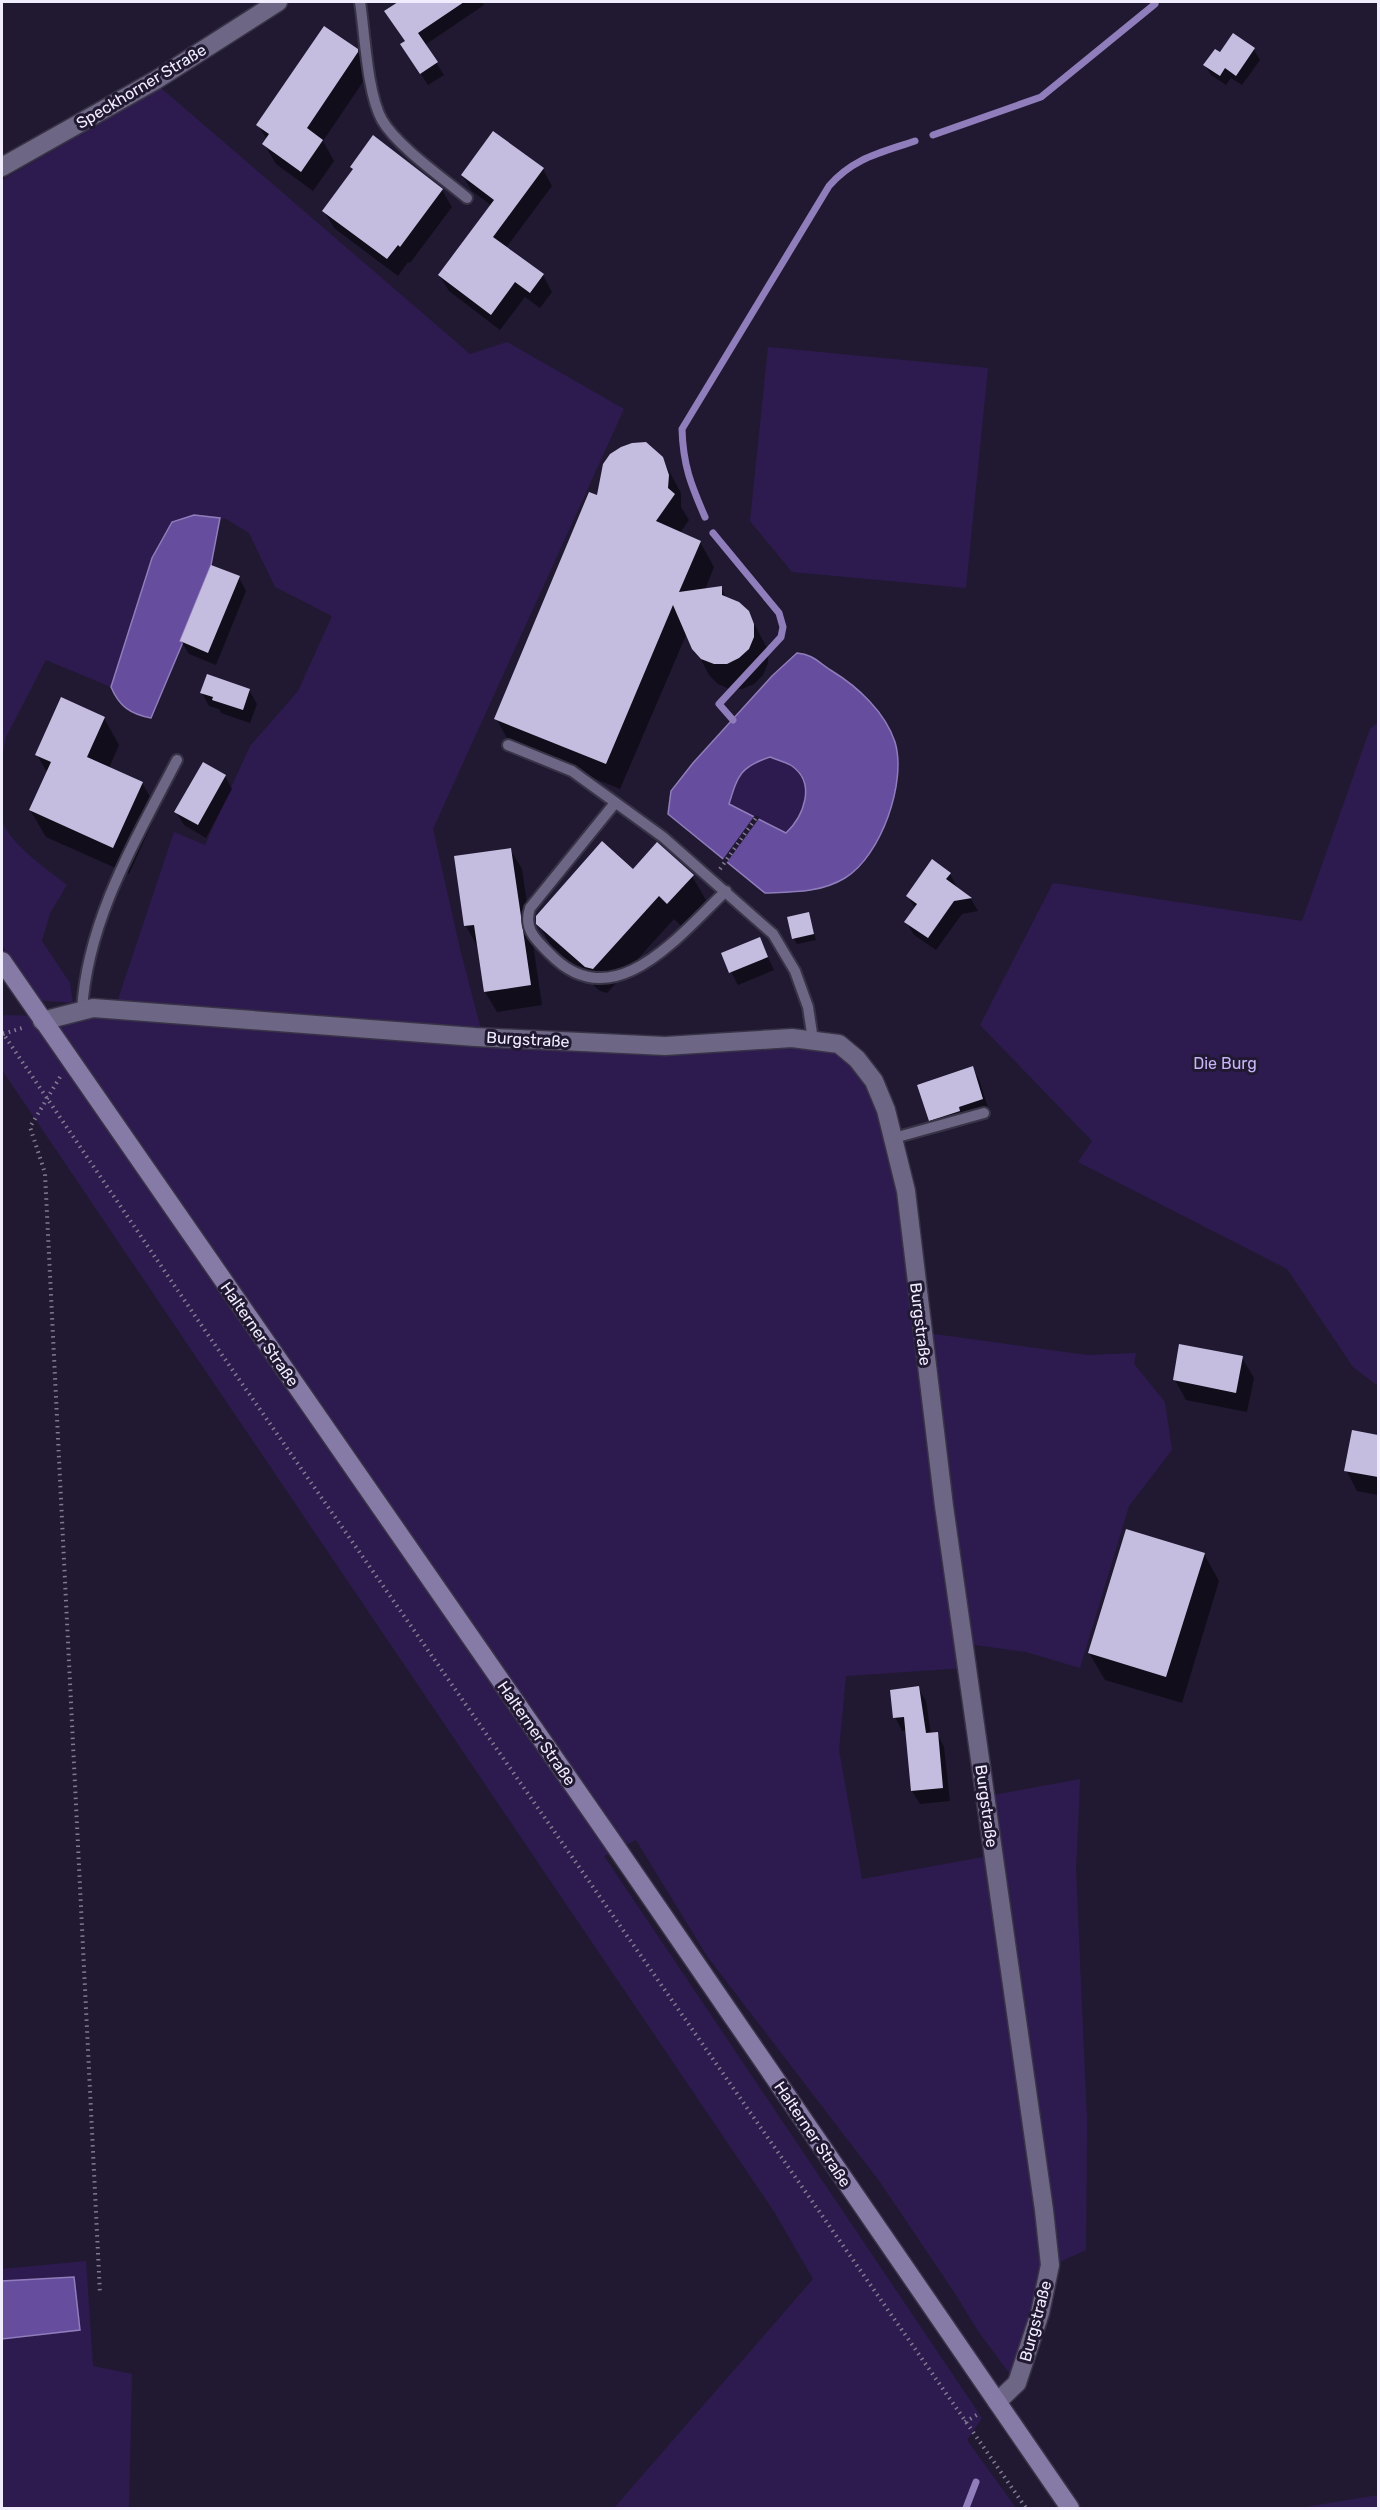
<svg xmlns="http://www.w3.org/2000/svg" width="1380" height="2510" font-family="Rubik,sans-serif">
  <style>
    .green { fill: #2d1b4f }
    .water { fill: #674d9e; stroke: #907dbb; stroke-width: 1.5; fill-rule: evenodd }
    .pier { fill: #211932 }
    .shadow { fill: #0007 }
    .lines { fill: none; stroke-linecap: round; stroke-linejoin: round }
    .stream { stroke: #907dbb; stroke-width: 7 }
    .building { fill: #c5bddf }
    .lane-casing { stroke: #393347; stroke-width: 14 }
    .street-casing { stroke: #393347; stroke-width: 21 }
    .secondary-casing { stroke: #393347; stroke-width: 21 }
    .path { stroke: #817b90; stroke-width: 4; stroke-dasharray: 1.5 4.5; stroke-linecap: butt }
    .lane { stroke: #6d6684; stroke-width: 10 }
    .street { stroke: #6d6684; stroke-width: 18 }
    .secondary { stroke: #867aa7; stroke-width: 18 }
    .labels { text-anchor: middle; stroke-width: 6; stroke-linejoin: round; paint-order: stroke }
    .street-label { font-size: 16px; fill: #f1edfe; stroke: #211932 }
    .park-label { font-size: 16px; fill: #c5b4f6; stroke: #211932 }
  </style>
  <rect width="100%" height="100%" fill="#211932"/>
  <!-- green -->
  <path class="green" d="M161,88L470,354L507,342L624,409L433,829L460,949L482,1033L116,1005L174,832L205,845L250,746L298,691L332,616L275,587L249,533L226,519L194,515L152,558L111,687L46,660L6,737L2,759V180Z
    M768,347L988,368L966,588L792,572L750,521Z
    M1378,722V1386L1353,1367L1287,1269L1078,1162L1092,1141L980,1025L1053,883L1302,921L1370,729Z
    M770,757C777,759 786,762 792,766C817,784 803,817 786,834L728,805C738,775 739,767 770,757Z
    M2,819C7,842 49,871 67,885L50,913L42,941L70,983L73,1003L35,1000L2,945Z
    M2,1015L105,1018L476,1043L793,1041L839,1048L870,1085L891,1138L965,1668L846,1676L839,1750L862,1879L989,1856L1047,2265L1015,2381L978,2331L956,2295L880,2182L707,1956L636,1840L604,1856L982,2418L967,2440L1016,2508H614L813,2279L775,2213L2,1070Z
    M927,1333L1087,1355L1136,1353L1134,1364L1165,1402L1172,1450L1129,1506L1080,1668L1026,1652L968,1644Z
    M1080,1779L1076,1870L1087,2120L1086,2250L1053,2265L988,1796Z
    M86,2261L93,2366L132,2374L129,2508H2V2269Z
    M1378,2495V2508H1299Z"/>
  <!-- water -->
  <path class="water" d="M194,515L220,518L211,565L180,641L183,642L151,718C130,714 119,706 111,687L152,558L172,522Z
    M797,653C813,654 819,663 832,671C858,687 885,712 895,742C907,782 881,856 845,878C820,893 793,892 765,893L668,814L671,791L693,763L772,676ZM770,757C777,760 786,762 792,766C817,784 803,817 786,833L729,804C738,775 740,767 770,757Z
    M74,2277L80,2330L2,2339V2281Z"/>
  <!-- pier -->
  <path class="pier" d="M755,815L760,817L725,865L721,862Z"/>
  <!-- shadow -->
  <path class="shadow" d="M401,2H482L484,5L425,45L444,75L428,85L410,57L406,42L386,12Z
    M1233,35L1254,50L1260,60L1242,85L1231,78L1226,85L1211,75L1205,65L1220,54Z
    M357,50L369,73L323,141L334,161L313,191L276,164L264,144L267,140L258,125Z
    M351,167L442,190L452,207L410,263L408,262L398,276L334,228L324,211L354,171Z
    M543,169L552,186L506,248L543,275L552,292L540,308L525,297L500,330L449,291L439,275L492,206L472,191L462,175Z
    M645,444L662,458L681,493V507L689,520L680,533L700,542L714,567L705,590L721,587L727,599L748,612L768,650V663L763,675L754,684L742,689H729L718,684L709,675L687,633L620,789L510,744L496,718L598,497Z
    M239,578L246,591L216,665L189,654L181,641Z
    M249,690L257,704L250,723L221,713L219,709L209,706L202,693Z
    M104,718L119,745L109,768L142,783L158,810L129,874L46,837L30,810L47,772L37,755Z
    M225,776L232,789L206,838L184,825L176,812Z
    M510,849L522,869L542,1005L497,1012L485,992L477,946L466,926Z
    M633,871L692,876L706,900L682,927L674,919L607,993L600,991L552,948L538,923Z
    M950,874L957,887L956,888L971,899L978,911L962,914L936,950L914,935L906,922L915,908L908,896Z
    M808,914L816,940L797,944L793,938Z
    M759,939L774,970L738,985L731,972Z
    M972,1068L979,1079L989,1111L937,1131L930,1120Z
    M1242,1358L1254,1378L1247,1412L1186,1400L1175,1380Z
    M1353,1432L1378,1437V1495L1357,1491L1346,1470Z
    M1204,1554L1219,1581L1182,1703L1105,1680L1089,1653Z
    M918,1688L926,1701L931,1734L937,1733L944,1747L950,1801L920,1804L912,1791L907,1730L902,1731L895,1717Z"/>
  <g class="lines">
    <!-- stream -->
    <path class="stream" d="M933,135L1041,97L1155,4
      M705,517C691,485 683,465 682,429L829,186C853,158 880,153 915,141
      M713,533L779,613L783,627L781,637L719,704L733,720
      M966,2508L976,2482"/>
  </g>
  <!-- building -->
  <path class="building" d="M398,2H464L418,33L438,62L420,74L400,44L405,41L384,11Z
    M324,26L358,49V52L307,128L323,140L301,172L262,144L269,134L256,125Z
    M1233,33L1255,48L1236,76L1225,68L1220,76L1203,65L1215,49L1220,52Z
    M493,131L544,168L493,237L544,274L530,293L515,282L491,315L438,275L494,200L461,175Z
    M373,135L443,189L400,247L398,245L387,259L322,211L353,169L350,167Z
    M646,442L663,457L669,475L668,488L675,494L656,521L701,541L679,592L722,586V595L739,602L749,611L754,624V637L749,649L739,658L727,664H714L701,659L692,649L673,605L606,764L494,719L589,492L597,495L603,464L610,454L621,447L632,443Z
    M211,565L240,576L208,653L180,641Z
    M207,674L250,689L243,710L212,700L213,697L200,693Z
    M61,697L105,717L87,757L143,782L113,848L29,810L51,762L35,755Z
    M203,762L226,775L198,825L174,812Z
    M602,841L633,869L657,842L694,875L667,904L659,896L593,969L585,967L536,924V916Z
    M511,848L531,985L484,992L474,925L464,926L454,856Z
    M932,859L951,873L946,879L972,898L954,901L928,938L904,922L917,904L906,896Z
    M809,912L814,934L792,939L787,917Z
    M760,937L768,957L729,973L721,953Z
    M973,1066L983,1099L959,1107L960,1111L929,1121L917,1085Z
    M1179,1344L1243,1356L1236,1393L1173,1380Z
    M1352,1430L1378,1435V1477L1344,1471Z
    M1126,1529L1205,1553L1166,1677L1088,1653Z
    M919,1686L926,1733L938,1732L943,1788L911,1791L904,1717L893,1718L890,1690Z"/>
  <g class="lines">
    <defs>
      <path id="lane" d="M360,2C365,34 367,93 382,120C397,146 443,178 467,198
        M508,745L572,771L663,837L773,934L795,971L808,1007L813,1040
        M615,803L530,908C523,929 536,940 550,954C614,1020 680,934 726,891
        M82,1011C87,920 136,839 177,760
        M894,1138L984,1113"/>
      <path id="street" d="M2,167L156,80L278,2
        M42,1021L93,1008L475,1037L665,1046L792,1038L839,1044L857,1059L874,1081L886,1110L906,1191L944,1506L1044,2210L1050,2265L1040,2313L1017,2383L997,2402"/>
      <path id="secondary" d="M2,961L614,1844L1070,2508"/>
    </defs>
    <!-- lane casing -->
    <use href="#lane" class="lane-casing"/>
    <!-- street casing -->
    <use href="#street" class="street-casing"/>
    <!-- secondary casing -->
    <use href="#secondary" class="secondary-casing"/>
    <!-- path -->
    <path class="path" d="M720,869L758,815
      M2,1032L206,1332L1026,2508
      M3,1034L25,1027
      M60,1077L30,1127L45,1173L100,2294
      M965,2422L980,2413"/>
    <!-- lane -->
    <use href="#lane" class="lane"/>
    <!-- street -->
    <use href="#street" class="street"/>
    <!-- secondary -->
    <use href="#secondary" class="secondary"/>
  </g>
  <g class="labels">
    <!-- street labels -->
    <g class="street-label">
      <text transform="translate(141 86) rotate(-31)" y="6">Speckhorner Straße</text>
      <text transform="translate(528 1039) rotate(3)" y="6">Burgstraße</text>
      <text transform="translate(921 1324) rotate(83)" y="6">Burgstraße</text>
      <text transform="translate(260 1334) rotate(55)" y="6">Halterner Straße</text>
      <text transform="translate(537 1733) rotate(55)" y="6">Halterner Straße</text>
      <text transform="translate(987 1806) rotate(82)" y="6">Burgstraße</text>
      <text transform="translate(813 2134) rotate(56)" y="6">Halterner Straße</text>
      <text transform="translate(1035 2321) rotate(-75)" y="6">Burgstraße</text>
    </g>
    <!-- park labels -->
    <g class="park-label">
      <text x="1225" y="1069">Die Burg</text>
    </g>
  </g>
  <!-- border -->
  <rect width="1380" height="2510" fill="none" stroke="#f1edfe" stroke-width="6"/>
</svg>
